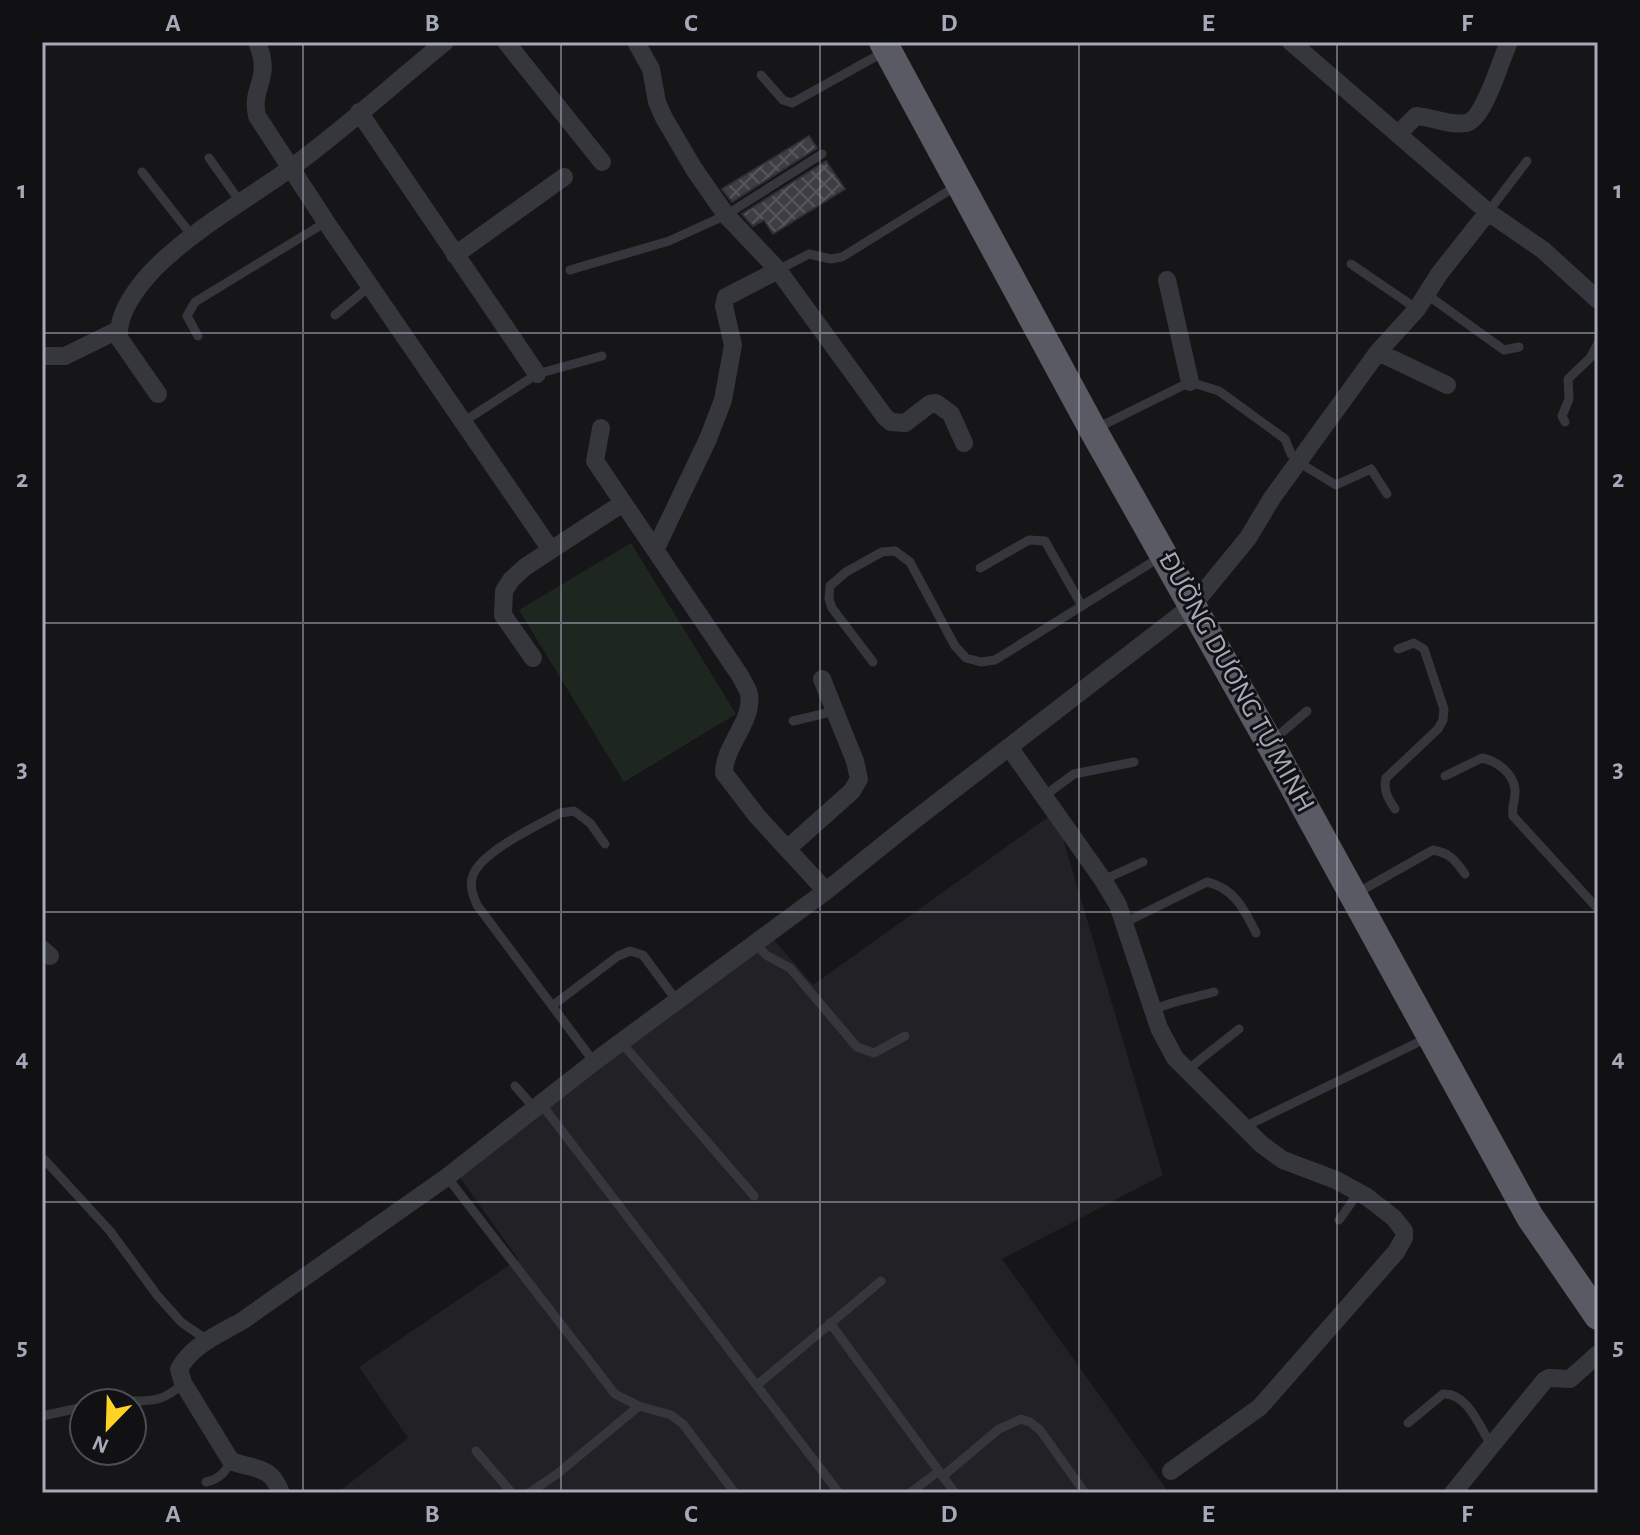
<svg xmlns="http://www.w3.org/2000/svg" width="1640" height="1535" font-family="'Alegreya Sans',sans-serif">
<defs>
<pattern id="building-cross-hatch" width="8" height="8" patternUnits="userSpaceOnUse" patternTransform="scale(2)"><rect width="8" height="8" fill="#3d3d43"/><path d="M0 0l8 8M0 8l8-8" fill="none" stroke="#56565c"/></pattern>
</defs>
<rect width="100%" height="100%" fill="#161518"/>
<!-- built -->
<path fill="#222125" d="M1055 812 1163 1175 1002 1259 1169 1493H337L408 1438 359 1367 518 1259 456 1172 772 938 813 985Z"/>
<!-- grass -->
<path fill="#1d261f" d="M631 543 736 714 624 782 519 610Z"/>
<!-- building -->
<path fill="url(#building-cross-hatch)" stroke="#302f34" stroke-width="2" d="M809 136 817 148 732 202 722 189Z
M826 161 845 189 773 234 764 220 753 226 742 214Z"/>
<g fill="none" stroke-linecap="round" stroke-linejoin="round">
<!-- service -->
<path stroke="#36363d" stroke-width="9" d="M761 75 783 100 792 103 884 52
M209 158 241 203
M142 172 193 237
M1488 212 1527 161
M1351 264 1417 309
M570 270 669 241 726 215 822 154
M778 270 809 254 831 259 842 257 958 185
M1426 294 1504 350 1519 347
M335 315 370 286
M198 336 187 316 195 302 326 222
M463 422 537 374 602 356
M1565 422 1562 416 1569 399 1568 379 1590 358 1598 343
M1095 429 1190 382 1219 391 1285 439 1291 454 1298 462 1336 485 1371 469 1387 494
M980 568 1029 540 1045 541 1082 606
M873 662 832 608 829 599 830 586 846 572 882 552 895 551 910 562 955 646 966 658 981 662 995 660 1162 556
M793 721 835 711
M1273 740 1307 711
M1445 776 1482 758C1497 761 1513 773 1515 789 1516 799 1511 807 1513 816L1598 909
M1044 796 1074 774 1134 762
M1395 809C1388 798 1383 791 1386 778L1438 729 1443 720 1444 709 1424 649 1414 643 1398 649
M1103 880 1143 862
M1357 893 1433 850C1450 853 1455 860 1465 874
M1126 922 1207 882C1234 888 1244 909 1256 933
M755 943 766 955 790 968 857 1047 874 1053 905 1036
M552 1006 618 956 630 951 643 955 677 1001
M1153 1010C1172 1001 1193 998 1214 992
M621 1042 754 1196
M594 1062 477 905C473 895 469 886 473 875 482 851 537 826 560 813L574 811 590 823 605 844
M1187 1070 1239 1029
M515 1086 536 1110
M542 1105 839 1493
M1244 1127 1427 1038
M42 1157 110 1231 157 1295 181 1322 207 1340
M447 1177 615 1394 639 1406 671 1415 683 1424 735 1493
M1339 1220 1359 1192
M830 1323 955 1493
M757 1385 881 1281
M102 1403C135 1396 156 1411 183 1383
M42 1416 84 1407
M1408 1423 1443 1394C1467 1392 1480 1427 1491 1445
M476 1451 512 1493
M943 1476 999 1429 1021 1419 1030 1422 1040 1430 1085 1493
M206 1482C219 1479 225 1473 231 1461
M529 1493 557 1474 639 1406
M910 1493 939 1471"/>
<!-- minor -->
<path stroke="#36363d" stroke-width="18" d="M257 42C273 80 250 86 257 116L326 222 551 550
M506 42 602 162
M636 42 651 69 657 102 664 118 694 169 726 215 778 270 885 417 891 422 905 423 930 404 936 403 951 414 964 443
M1291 42 1488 212 1543 250 1598 300
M359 112 537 374
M1398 134 1416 116C1432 117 1451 126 1466 123 1484 120 1501 59 1509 42
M455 255 564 177
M1167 280 1190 382
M1378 352 1447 385
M42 356H65L118 330
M158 394 119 338C117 313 137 287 154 269 193 230 243 202 288 170 342 131 393 84 445 42
M601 428 595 461 741 677C743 682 748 689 749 694 754 721 724 745 724 773L757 816 826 891
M655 550 708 439 723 400 733 345 724 306 726 297 778 270
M533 658 503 615 504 591 511 580 525 567 623 503
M1009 747 1103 880 1118 905 1159 1028 1175 1058 1261 1144 1283 1160 1336 1180 1367 1197 1394 1218 1404 1231V1238L1396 1252 1260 1407 1171 1471
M787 849 852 791 859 779 855 761 822 679
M42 949 50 956
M281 1493C270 1464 254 1470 231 1461L183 1383 179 1369C192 1345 219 1334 242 1321L447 1177 594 1062 826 891 908 825 1193 605 1248 538 1272 498 1378 352 1417 309 1439 274 1488 212
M1453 1493 1545 1380 1549 1378 1570 1379 1598 1354"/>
<!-- trunk -->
<path stroke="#5a5a65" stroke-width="28" d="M883 42 1093 430 1278 758 1530 1217 1598 1316"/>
</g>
<!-- grid -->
<path fill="none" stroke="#a6a9b9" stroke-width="2" stroke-opacity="0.55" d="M303 42V1493M561 42V1493M820 42V1493M1079 42V1493M1337 42V1493M42 333H1598M42 623H1598M42 912H1598M42 1202H1598"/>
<g text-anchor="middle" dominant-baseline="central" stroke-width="6" stroke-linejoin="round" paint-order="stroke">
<!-- street labels -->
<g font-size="28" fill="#a6a9b9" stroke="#111013">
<text transform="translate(1236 682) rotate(61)">ĐƯỜNG DƯƠNG TỰ MINH</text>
</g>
</g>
<!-- border -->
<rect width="1640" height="1535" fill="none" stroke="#111013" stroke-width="88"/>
<!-- north arrow -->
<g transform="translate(108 1427) rotate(203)"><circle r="38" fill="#111013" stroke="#4d4d55" stroke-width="2"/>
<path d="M0-6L14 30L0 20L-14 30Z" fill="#ffd226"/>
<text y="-12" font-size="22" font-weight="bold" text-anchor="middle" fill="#a6a9b9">N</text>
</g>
<rect x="44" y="44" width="1552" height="1447" fill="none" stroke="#a6a9b9" stroke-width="3"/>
<g font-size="26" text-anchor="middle" font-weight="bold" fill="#a6a9b9">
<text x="173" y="31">A</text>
<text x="432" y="31">B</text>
<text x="691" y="31">C</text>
<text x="949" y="31">D</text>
<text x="1208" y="31">E</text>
<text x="1467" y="31">F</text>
<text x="22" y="198">1</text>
<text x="1618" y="198">1</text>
<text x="22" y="487">2</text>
<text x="1618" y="487">2</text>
<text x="22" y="777">3</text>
<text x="1618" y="777">3</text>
<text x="22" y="1066">4</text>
<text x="1618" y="1066">4</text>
<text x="22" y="1355">5</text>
<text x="1618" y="1355">5</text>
<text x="173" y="1522">A</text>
<text x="432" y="1522">B</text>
<text x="691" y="1522">C</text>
<text x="949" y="1522">D</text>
<text x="1208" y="1522">E</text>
<text x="1467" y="1522">F</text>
</g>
</svg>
